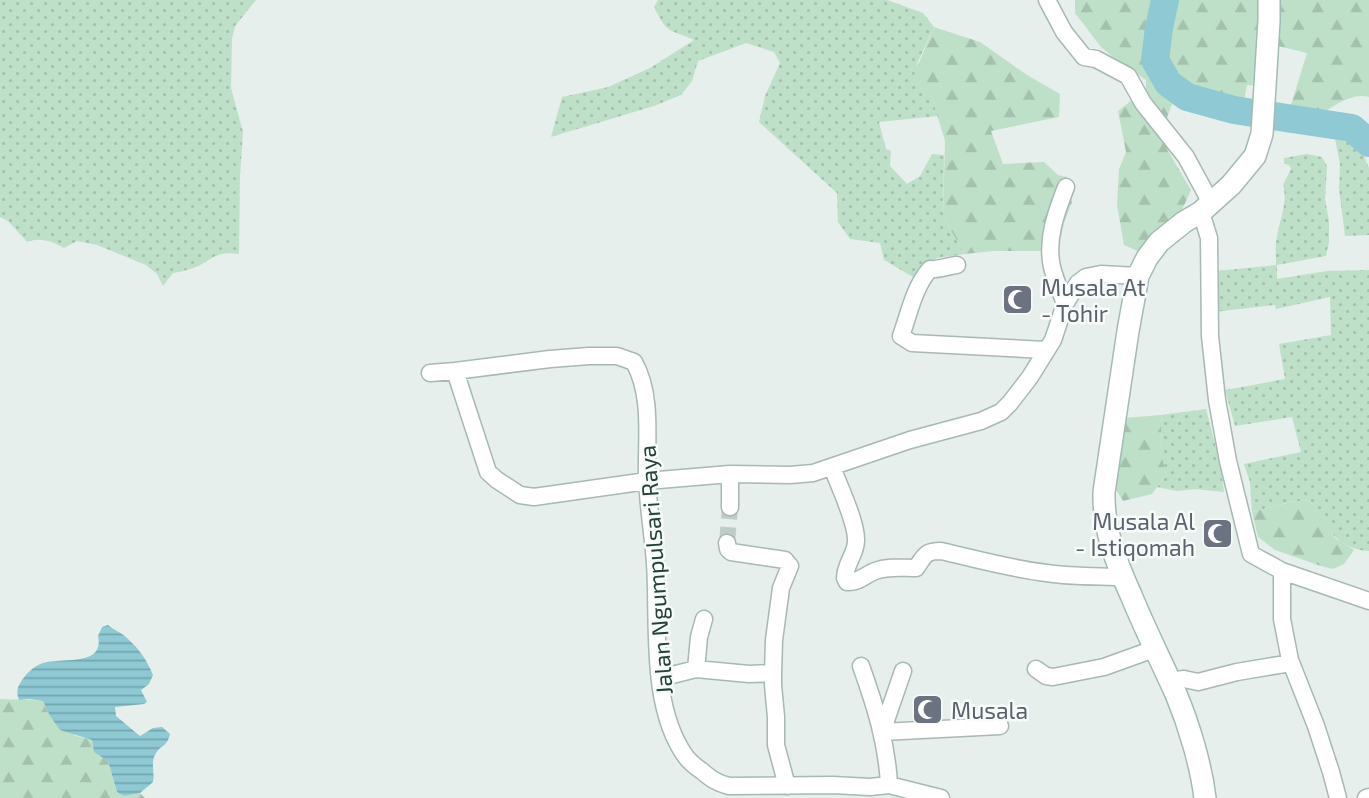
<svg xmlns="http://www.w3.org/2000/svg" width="1369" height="798" font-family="'Exo 2',sans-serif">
<defs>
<pattern id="grass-dots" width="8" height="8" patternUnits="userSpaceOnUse" patternTransform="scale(1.75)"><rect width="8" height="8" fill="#bfe0c8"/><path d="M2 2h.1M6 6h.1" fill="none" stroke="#a4c1ad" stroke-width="1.8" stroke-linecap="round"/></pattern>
<pattern id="forest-firs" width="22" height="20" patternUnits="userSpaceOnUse" patternTransform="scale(1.75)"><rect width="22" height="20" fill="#bfe0c8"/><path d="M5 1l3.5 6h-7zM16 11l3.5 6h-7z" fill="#a4c1ad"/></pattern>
<pattern id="water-rules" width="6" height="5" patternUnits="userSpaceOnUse" patternTransform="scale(1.75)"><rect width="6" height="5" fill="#8ec9d4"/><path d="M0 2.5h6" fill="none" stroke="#74a5ad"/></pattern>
</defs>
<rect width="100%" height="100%" fill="#e6efeb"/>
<!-- grass -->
<path fill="url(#grass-dots)" d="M0 0H256L235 26 232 39 231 88 243 132 240 176 239 254C212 250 211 263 190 269 185 271 178 272 173 273L163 286 157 274 146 265 97 245 77 241 64 248C52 241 39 237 27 242L8 221 0 217Z
M658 0H887L923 13 934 27 917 64 930 92 938 116 879 122 886 149 891 151 890 166 907 184 920 176 932 154 944 155 943 217 965 254 937 258 924 266 916 281 913 277 884 260 880 243 850 239 838 222 837 193 759 122 765 96 780 63 774 52 746 43 698 61 692 81 681 95 654 106 551 137 562 97 608 87 650 68 694 40C668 28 668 35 654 7Z
M1335 139 1349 142 1360 147 1369 168V235L1345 236 1339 189 1340 164Z
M1307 154 1322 157 1327 166 1325 199 1329 221V242L1326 256 1277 265V279L1327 271 1369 270V551C1335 549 1327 526 1309 500L1291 502 1252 512 1250 482 1244 464 1301 452 1292 417 1235 426 1225 390 1285 379 1279 344 1331 335 1330 297 1276 309 1275 305 1214 312 1217 271 1276 265C1276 255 1275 245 1277 236 1280 218 1288 203 1283 185L1291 169 1290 166 1284 163V158Z
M1206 409 1221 467 1224 492 1195 489 1177 491 1157 487 1166 474 1162 457 1161 415Z"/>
<!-- forest -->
<path fill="url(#forest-firs)" d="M1075 0H1369V97C1350 92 1332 108 1316 117L1290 108 1307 53 1274 45 1262 86 1247 85 1240 124 1206 111 1172 104 1161 134 1168 151 1191 190 1181 212 1142 253 1124 245 1117 205 1119 169 1126 152 1118 111 1146 89V80L1119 62 1101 47 1075 13Z
M934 27 980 42 1027 75 1060 94 1059 117 991 131 1003 164 1044 162 1058 175 1067 177 1072 202 1064 223 1058 251H993L965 254 943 217 945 141 930 92 912 79Z
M1161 415 1162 457 1166 474 1152 494 1123 501 1115 488 1124 418Z
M1309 500 1335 538 1354 550 1344 564 1333 569 1321 566 1275 550 1258 537 1252 512 1291 502Z
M0 699C15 700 29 699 43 701L50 716 76 736 92 740 95 752 108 761 117 792 124 796 140 793 145 798H0Z"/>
<!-- water -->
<path fill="url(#water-rules)" d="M108 625C114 630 122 633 127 638 139 649 147 660 153 675L149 684 141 690 147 702 144 704 115 707 116 716 140 736 153 728 162 727 170 734C167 747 162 744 156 753 150 762 155 772 153 782L140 793 124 796 117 792 108 761 94 752 92 740 60 730 50 716 43 701 29 699 19 700C16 692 17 687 22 680 27 673 34 666 43 663 61 657 105 667 98 636L102 627Z"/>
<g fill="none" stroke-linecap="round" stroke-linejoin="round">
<!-- river -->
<path stroke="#8ec9d4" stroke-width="28" d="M1165 0 1159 28 1155 60 1168 83 1187 97 1234 110 1352 128 1369 143"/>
<!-- street-tunnel -->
<path stroke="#bfccc8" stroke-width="16" stroke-dasharray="16 8" stroke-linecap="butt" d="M727 543 730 507"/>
<defs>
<path id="street" d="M1047 0 1064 32 1084 57 1096 59 1128 76 1143 103 1186 157 1211 203
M1201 212 1209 238 1210 336 1217 400 1228 461 1251 554 1282 571 1369 601
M957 265C947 266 938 270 930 269 914 287 909 314 901 336L912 343 1046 350
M1065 304C1061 292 1055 280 1052 267 1046 239 1056 213 1066 187
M455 371 488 472 497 480 520 495 534 497 647 481 730 474V507
M430 373 455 371 550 359 589 356H617L634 362C653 396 646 440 647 478 648 507 653 535 655 563 659 623 649 706 686 757 690 762 696 767 702 771 711 779 717 783 729 786L833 785 870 787 889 785 941 798
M832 467C839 486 857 523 856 541 856 554 845 564 845 578L847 582C858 583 865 575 875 571 888 566 902 568 916 568 925 556 924 551 941 551 976 559 1011 569 1047 573 1072 577 1097 576 1122 577
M730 474 790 475 813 473 910 440 981 421 1001 412 1010 403 1030 377 1053 340 1065 304 1078 283 1086 277 1101 274 1138 276
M1282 571V619L1290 660 1316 726 1331 772 1338 798
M704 619 699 637 696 669 749 674 773 673 774 640 781 588 790 566 785 560 731 552 728 549 727 543
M861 666C875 705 887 743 889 785
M1036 669 1046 676 1053 677 1104 667 1154 649
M903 671 882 732 1000 726
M773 673V685L776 717V745L787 786
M660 678 696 669
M1169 681 1184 679 1198 682 1237 672 1291 663
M1366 798 1369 797"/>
<path id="secondary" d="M1205 798C1201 765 1189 725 1176 694 1161 661 1145 629 1131 595 1116 562 1103 529 1104 492L1128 331 1138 276 1147 258 1159 242 1184 222 1201 212 1231 185 1255 156 1262 134 1269 21V0"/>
</defs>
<!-- street casing -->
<use href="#street" stroke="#a8b8b2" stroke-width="19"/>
<!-- secondary casing -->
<use href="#secondary" stroke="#a4bbb3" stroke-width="24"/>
<!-- street -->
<use href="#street" stroke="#fff" stroke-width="16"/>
<!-- secondary -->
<use href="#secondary" stroke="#fff" stroke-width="21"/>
</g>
<!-- icons -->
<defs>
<symbol id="mosque-square" viewBox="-11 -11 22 22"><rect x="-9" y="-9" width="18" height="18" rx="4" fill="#6b7280" stroke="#f7fbf9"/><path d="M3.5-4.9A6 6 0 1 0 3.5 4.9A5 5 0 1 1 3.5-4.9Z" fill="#fff"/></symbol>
</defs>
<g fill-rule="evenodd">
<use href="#mosque-square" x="1000" y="282" width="35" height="35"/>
<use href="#mosque-square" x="1200" y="516" width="35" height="35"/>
<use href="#mosque-square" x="910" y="692" width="35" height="35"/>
</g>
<g text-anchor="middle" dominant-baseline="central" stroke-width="5" stroke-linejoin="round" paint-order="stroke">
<!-- worship labels -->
<g font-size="23" fill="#5b616d" stroke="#f7fbf9" text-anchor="start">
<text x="1041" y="287">Musala At<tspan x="1041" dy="26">- Tohir</tspan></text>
<text x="1195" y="521" text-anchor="end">Musala Al<tspan x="1195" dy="26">- Istiqomah</tspan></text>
<text x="951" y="710">Musala</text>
</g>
<!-- street labels -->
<g font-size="23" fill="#24423a" stroke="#f7fbf9">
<text transform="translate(655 570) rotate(-94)">Jalan Ngumpulsari Raya</text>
</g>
</g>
</svg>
